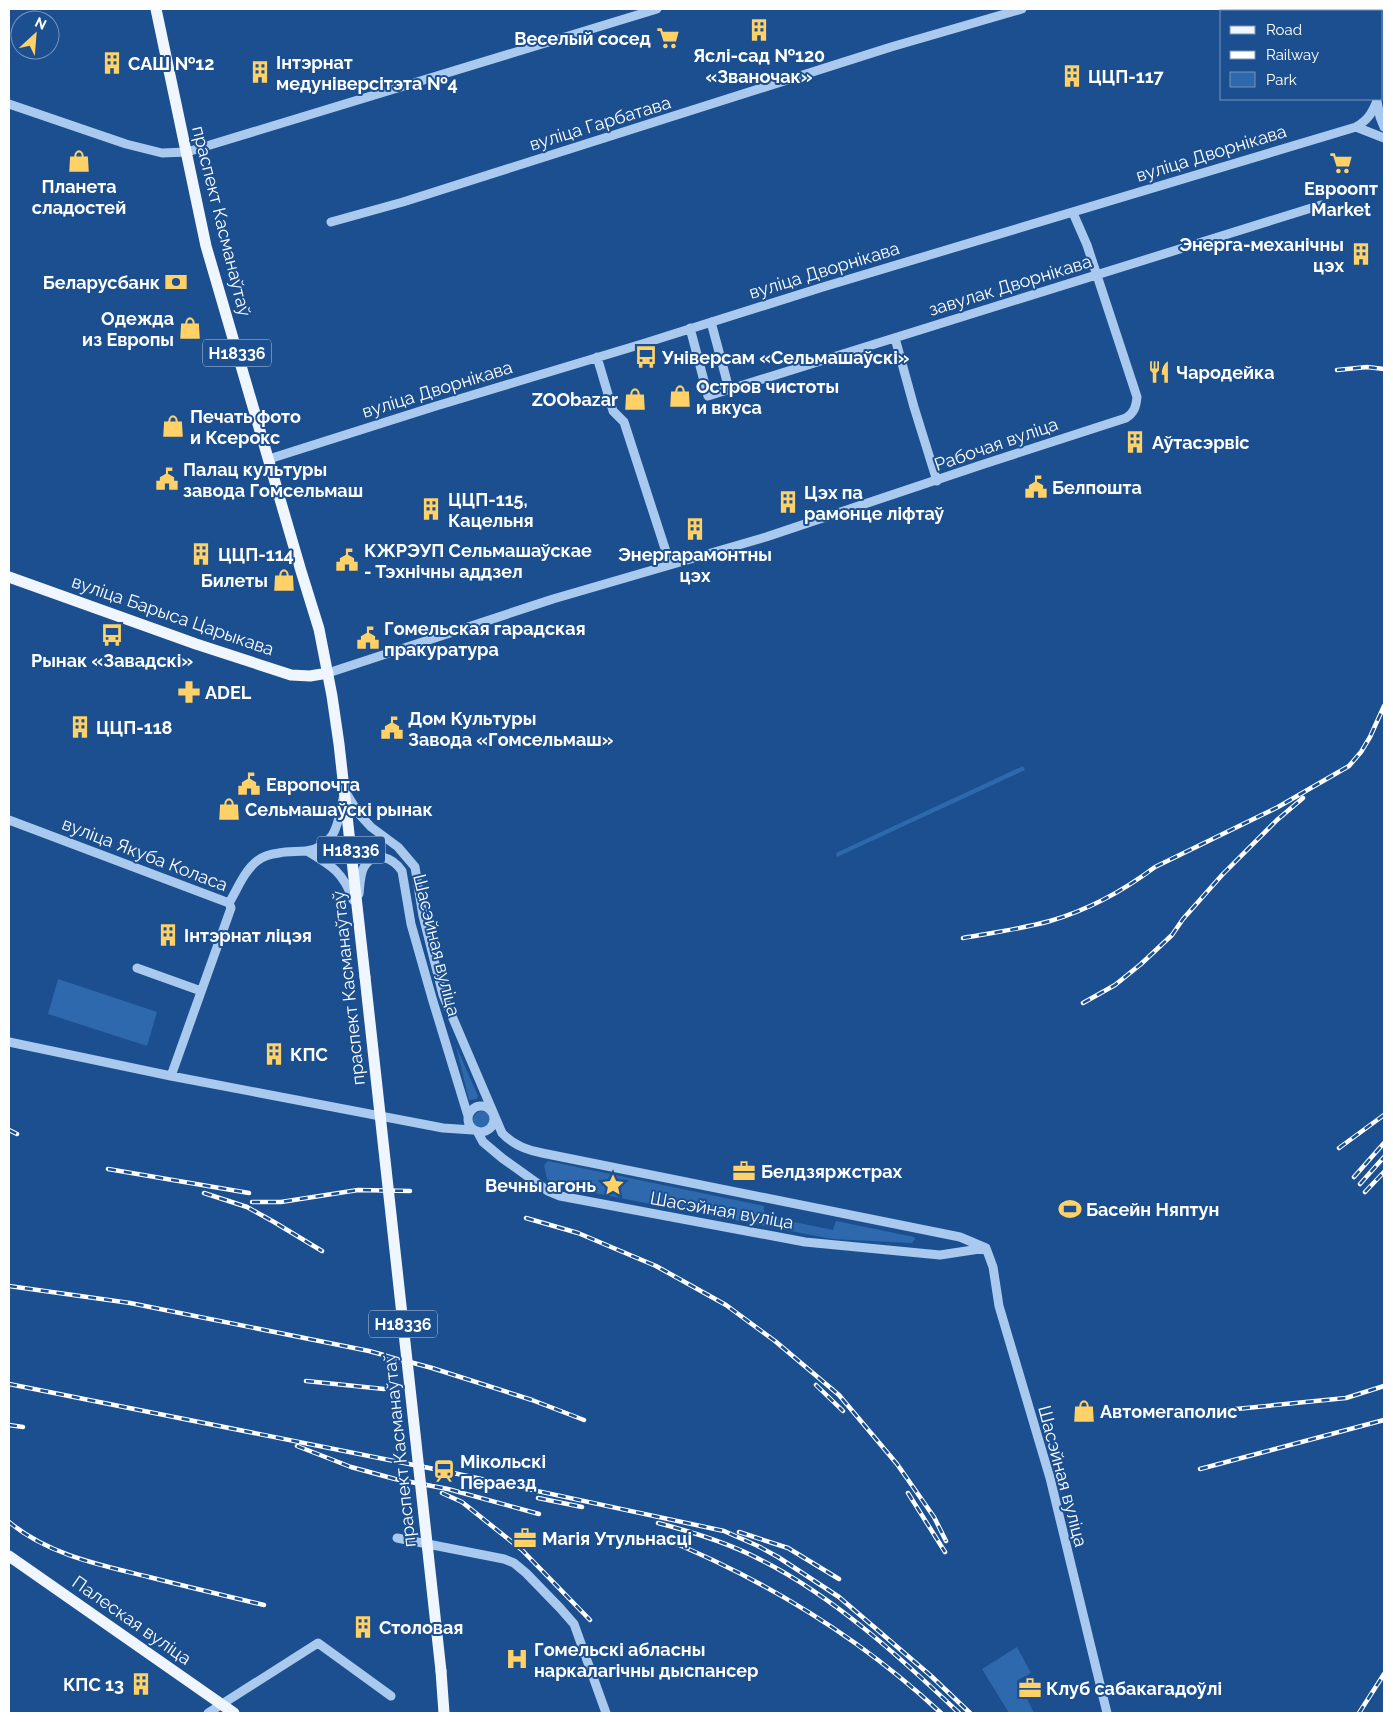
<svg xmlns="http://www.w3.org/2000/svg" width="1393" height="1722" font-family="Raleway,sans-serif">
<rect width="100%" height="100%" fill="#1b4f8f"/>
<!-- green -->
<path fill="#2e69ad" d="M1023 766 1025 770 837 857 836 853Z
M58 979 157 1012 147 1046 48 1014Z
M456 1046 478 1096 477 1099 469 1100Z
M473 1120a9 9 0 1 1 18 0a9 9 0 1 1-18 0Z
M548 1161 764 1206V1216L833 1230 836 1221 914 1237 915 1239 912 1243 832 1239 563 1187 547 1179 544 1165Z
M1017 1647 1031 1673 1018 1680 1034 1713H1009L982 1669Z"/>
<g fill="none" stroke-linecap="round" stroke-linejoin="round">
<!-- minor -->
<path stroke="#a9c9ee" stroke-width="9" d="M1344 9 1345 11
M1377 101 1380 117 1384 127
M9 104 126 144 162 153 187 152 657 9
M1356 127 1384 138
M331 222 403 202 891 47 1022 9
M711 322 729 389
M690 328 708 396 1321 205
M895 338 914 407 937 481
M597 357 613 411 624 422 670 564
M269 459 436 406 642 344 823 287 1356 127C1368 120 1372 113 1377 101
M328 673 553 599 766 537 984 464 1126 418C1134 413 1136 407 1137 397L1087 245 1073 213
M345 791 359 814 371 827 398 847 415 867 423 916 443 995 502 1133C513 1145 526 1150 542 1153L960 1237 986 1248 993 1267 999 1306 1050 1478 1107 1713
M9 820 229 903
M307 851C332 866 343 872 353 900
M359 894C360 885 360 874 364 867 374 849 393 858 402 871L411 924 432 998 468 1116
M229 903C237 890 244 871 257 861 263 856 271 854 279 853 288 851 297 852 306 851 336 847 338 823 343 799
M137 968 201 991
M9 1042 171 1076 443 1128 473 1130
M171 1076 231 908 229 903
M468 1119a13 13 0 1 1 26 0a13 13 0 1 1-26 0Z
M477 1131 483 1142 502 1158 548 1191 560 1196 805 1242 940 1255 986 1248
M397 1538 504 1559 514 1563 526 1573 560 1608 574 1624 606 1713
M208 1713 318 1643 391 1696"/>
<!-- major -->
<path stroke="#f0f6ff" stroke-width="11" d="M156 9 206 246 301 571 319 629 332 696 339 744 365 977
M9 577 196 644 291 675 310 676 328 673
M9 1556 234 1713
M441 1671 444 1713"/>
<defs>
<path id="rail" d="M1337 370 1367 367 1384 369
M963 938C992 933 1021 929 1050 921 1088 910 1123 891 1155 867L1278 807 1349 766 1361 752 1370 737 1384 706
M1083 1003 1115 985 1141 964 1172 935 1183 919 1222 875 1277 820 1303 798
M9 1130 17 1134
M1339 1148 1384 1115
M108 1169 249 1193
M1354 1177 1384 1143
M1360 1184 1384 1157
M1365 1192 1384 1172
M204 1193 247 1207 274 1222 322 1251
M252 1202H281L358 1190 410 1191
M526 1218 578 1233 656 1266 726 1305 775 1341 839 1395 897 1464 934 1517 946 1541
M9 1286 130 1303 369 1351 432 1368 532 1400 584 1420
M306 1381 384 1389
M9 1384 444 1471 724 1531 758 1546 778 1557 839 1597 930 1675 970 1713
M816 1385 843 1411
M1226 1410 1346 1398 1384 1386
M9 1425 23 1427
M297 1446 351 1467 395 1479 448 1489 539 1514
M1200 1469 1384 1420
M442 1493 462 1502 522 1550 590 1620
M908 1493 945 1552
M538 1498 582 1507
M9 1522C49 1555 100 1565 149 1577 188 1587 226 1596 264 1605
M658 1523C693 1532 729 1543 761 1560 833 1596 901 1658 959 1713
M739 1532 788 1548 839 1579
M660 1537C764 1579 859 1637 941 1713
M1359 1713 1384 1674"/>
</defs>
<!-- rail casing -->
<use href="#rail" stroke="#fff" stroke-width="4.5"/>
<!-- rail -->
<use href="#rail" stroke="#1b4f8f" stroke-width="2.5" stroke-dasharray="8" stroke-linecap="butt"/>
<!-- major-bridge -->
<path stroke="#f0f6ff" stroke-width="11" d="M365 977 441 1671"/>
</g>
<!-- icons -->
<defs>
<symbol id="building-bare" viewBox="-9 -9 18 18"><path d="M-4-6H4V6H1V3H-1V6H-4ZM-2.5-4.3h1.7v1.8h-1.7ZM.8-4.3h1.7v1.8H.8ZM-2.5-1h1.7V.8h-1.7ZM.8-1h1.7V.8H.8Z" fill="#ffd166" stroke="#1b4f8f" stroke-width="2.5" paint-order="stroke"/></symbol>
<symbol id="supermarket-bare" viewBox="-9 -9 18 18"><path d="M-6-5.5h2.5l.6 2H6L4.5 2H-2.5L-4.4-4H-6ZM-1.5 3.2a1.3 1.3 0 1 0 .1 0ZM3 3.2a1.3 1.3 0 1 0 .1 0Z" fill="#ffd166" stroke="#1b4f8f" stroke-width="2.5" paint-order="stroke"/></symbol>
<symbol id="shop-bare" viewBox="-9 -9 18 18"><path d="M-5-2.5h2.3a2.7 3.5 0 0 1 5.4 0H5L5.5 6h-11ZM-1.5-2.5h3a1.5 2.3 0 0 0-3 0Z" fill="#ffd166" stroke="#1b4f8f" stroke-width="2.5" paint-order="stroke"/></symbol>
<symbol id="bank-bare" viewBox="-9 -9 18 18"><path d="M-6-4H6V4H-6ZM0-2.3a2.3 2.3 0 1 0 0 4.6a2.3 2.3 0 1 0 0-4.6Z" fill="#ffd166" stroke="#1b4f8f" stroke-width="2.5" paint-order="stroke"/></symbol>
<symbol id="bus-bare" viewBox="-9 -9 18 18"><path d="M-5-6H5V4H4V6H2V4H-2V6H-4V4H-5ZM-3.5-4V0h7V-4ZM-3.5 1.2v1.5H-2V1.2ZM2 1.2v1.5H3.5V1.2Z" fill="#ffd166" stroke="#1b4f8f" stroke-width="2.5" paint-order="stroke"/></symbol>
<symbol id="restaurant-bare" viewBox="-9 -9 18 18"><path d="M-5-6h1v4h1v-4h1v4h1v-4h1v5L-1.5 .5V6h-2V.5L-5-1ZM5-6V6H3V1.5H1.5Q1.5-4 5-6Z" fill="#ffd166" stroke="#1b4f8f" stroke-width="2.5" paint-order="stroke"/></symbol>
<symbol id="civic-bare" viewBox="-9 -9 18 18"><path d="M-.6-6.5H3V-4.5H.6V-3L4-1V1h2V6H-6V1h2V-1L-.6-3ZM-1.2 2.5V6h2.4V2.5Z" fill="#ffd166" stroke="#1b4f8f" stroke-width="2.5" paint-order="stroke"/></symbol>
<symbol id="pharmacy-bare" viewBox="-9 -9 18 18"><path d="M-2-6h4v4h4v4h-4v4h-4v-4h-4v-4h4Z" fill="#ffd166" stroke="#1b4f8f" stroke-width="2.5" paint-order="stroke"/></symbol>
<symbol id="office-bare" viewBox="-9 -9 18 18"><path d="M-6-3h4V-5.5h4V-3h4V5H-6ZM-1-4.5V-3h2v-1.5ZM-6 0V1H6V0Z" fill="#ffd166" stroke="#1b4f8f" stroke-width="2.5" paint-order="stroke"/></symbol>
<symbol id="sight-bare" viewBox="-9 -9 18 18"><path d="M0-6L1.8-2.2L6-1.7L2.9 1.2L3.7 5.4L0 3.3L-3.7 5.4L-2.9 1.2L-6-1.7L-1.8-2.2Z" fill="#ffd166" stroke="#1b4f8f" stroke-width="2.5" paint-order="stroke"/></symbol>
<symbol id="stadium-bare" viewBox="-9 -9 18 18"><path d="M0-5a6.5 5 0 1 0 0 10a6.5 5 0 1 0 0-10ZM-3.5-1.8h7v3.6h-7Z" fill="#ffd166" stroke="#1b4f8f" stroke-width="2.5" paint-order="stroke"/></symbol>
<symbol id="station-bare" viewBox="-9 -9 18 18"><path d="M-3-6H3Q5-6 5-4V2Q5 4 3 4L4.5 6H3L1.5 4h-3L-3 6H-4.5L-3 4Q-5 4-5 2V-4Q-5-6-3-6ZM-3.5-4v3h7v-3ZM-3.5 1v1.5H-2V1ZM2 1v1.5H3.5V1Z" fill="#ffd166" stroke="#1b4f8f" stroke-width="2.5" paint-order="stroke"/></symbol>
<symbol id="hospital-bare" viewBox="-9 -9 18 18"><path d="M-5-5h3v3.5h4V-5h3V5h-3V1.5h-4V5h-3Z" fill="#ffd166" stroke="#1b4f8f" stroke-width="2.5" paint-order="stroke"/></symbol>
</defs>
<g fill-rule="evenodd">
<use href="#building-bare" x="743" y="14" width="32" height="32"/>
<use href="#supermarket-bare" x="652" y="22" width="32" height="32"/>
<use href="#building-bare" x="96" y="47" width="32" height="32"/>
<use href="#building-bare" x="244" y="56" width="32" height="32"/>
<use href="#building-bare" x="1056" y="60" width="32" height="32"/>
<use href="#shop-bare" x="63" y="145" width="32" height="32"/>
<use href="#supermarket-bare" x="1325" y="147" width="32" height="32"/>
<use href="#building-bare" x="1345" y="238" width="32" height="32"/>
<use href="#bank-bare" x="160" y="266" width="32" height="32"/>
<use href="#shop-bare" x="174" y="312" width="32" height="32"/>
<use href="#bus-bare" x="630" y="341" width="32" height="32"/>
<use href="#restaurant-bare" x="1143" y="356" width="32" height="32"/>
<use href="#shop-bare" x="664" y="380" width="32" height="32"/>
<use href="#shop-bare" x="619" y="383" width="32" height="32"/>
<use href="#shop-bare" x="157" y="410" width="32" height="32"/>
<use href="#building-bare" x="1119" y="426" width="32" height="32"/>
<use href="#civic-bare" x="151" y="463" width="32" height="32"/>
<use href="#civic-bare" x="1020" y="471" width="32" height="32"/>
<use href="#building-bare" x="772" y="486" width="32" height="32"/>
<use href="#building-bare" x="415" y="493" width="32" height="32"/>
<use href="#building-bare" x="679" y="513" width="32" height="32"/>
<use href="#building-bare" x="185" y="538" width="32" height="32"/>
<use href="#civic-bare" x="331" y="544" width="32" height="32"/>
<use href="#shop-bare" x="268" y="564" width="32" height="32"/>
<use href="#bus-bare" x="96" y="619" width="32" height="32"/>
<use href="#civic-bare" x="352" y="622" width="32" height="32"/>
<use href="#pharmacy-bare" x="173" y="676" width="32" height="32"/>
<use href="#building-bare" x="64" y="711" width="32" height="32"/>
<use href="#civic-bare" x="376" y="712" width="32" height="32"/>
<use href="#civic-bare" x="233" y="768" width="32" height="32"/>
<use href="#shop-bare" x="213" y="793" width="32" height="32"/>
<use href="#building-bare" x="152" y="919" width="32" height="32"/>
<use href="#building-bare" x="258" y="1038" width="32" height="32"/>
<use href="#office-bare" x="728" y="1155" width="32" height="32"/>
<use href="#sight-bare" x="597" y="1169" width="32" height="32"/>
<use href="#stadium-bare" x="1054" y="1193" width="32" height="32"/>
<use href="#shop-bare" x="1068" y="1395" width="32" height="32"/>
<use href="#station-bare" x="428" y="1455" width="32" height="32"/>
<use href="#office-bare" x="509" y="1522" width="32" height="32"/>
<use href="#building-bare" x="347" y="1611" width="32" height="32"/>
<use href="#hospital-bare" x="501" y="1643" width="32" height="32"/>
<use href="#building-bare" x="125" y="1668" width="32" height="32"/>
<use href="#office-bare" x="1014" y="1672" width="32" height="32"/>
</g>
<g text-anchor="middle" dominant-baseline="central" stroke-width="4" stroke-linejoin="round" paint-order="stroke">
<!-- shield labels -->
<g fill="#1b4f8f" stroke="#bbcadd" stroke-width="1">
<rect x="203" y="339.5" width="68" height="27" rx="4"/>
<rect x="317" y="836.5" width="68" height="27" rx="4"/>
<rect x="369" y="1310.5" width="68" height="27" rx="4"/>
</g>
<g font-size="16" font-weight="bold" fill="#fff">
<text x="237" y="353">Н18336</text>
<text x="351" y="850">Н18336</text>
<text x="403" y="1324">Н18336</text>
</g>
<!-- poi labels -->
<g font-size="18" font-weight="bold" fill="#fff" stroke="#1b4f8f" text-anchor="start">
<text x="651" y="38" text-anchor="end">Веселый сосед</text>
<text x="759" y="55" text-anchor="middle">Яслі-сад №120<tspan x="759" dy="21">«Званочак»</tspan></text>
<text x="276" y="62">Інтэрнат<tspan x="276" dy="21">медуніверсітэта №4</tspan></text>
<text x="128" y="63">САШ №12</text>
<text x="1088" y="76">ЦЦП-117</text>
<text x="79" y="186" text-anchor="middle">Планета<tspan x="79" dy="21">сладостей</tspan></text>
<text x="1341" y="188" text-anchor="middle">Евроопт<tspan x="1341" dy="21">Market</tspan></text>
<text x="1344" y="244" text-anchor="end">Энерга-механічны<tspan x="1344" dy="21">цэх</tspan></text>
<text x="160" y="282" text-anchor="end">Беларусбанк</text>
<text x="174" y="318" text-anchor="end">Одежда<tspan x="174" dy="21">из Европы</tspan></text>
<text x="662" y="357">Універсам «Сельмашаўскі»</text>
<text x="1176" y="372">Чародейка</text>
<text x="696" y="386">Остров чистоты<tspan x="696" dy="21">и вкуса</tspan></text>
<text x="618" y="399" text-anchor="end">ZOObazar</text>
<text x="190" y="416">Печать фото<tspan x="190" dy="21">и Ксерокс</tspan></text>
<text x="1152" y="442">Аўтасэрвіс</text>
<text x="183" y="469">Палац культуры<tspan x="183" dy="21">завода Гомсельмаш</tspan></text>
<text x="1052" y="487">Белпошта</text>
<text x="804" y="492">Цэх па<tspan x="804" dy="21">рамонце ліфтаў</tspan></text>
<text x="448" y="499">ЦЦП-115,<tspan x="448" dy="21">Кацельня</tspan></text>
<text x="364" y="550">КЖРЭУП Сельмашаўскае<tspan x="364" dy="21">- Тэхнічны аддзел</tspan></text>
<text x="218" y="554">ЦЦП-114</text>
<text x="695" y="554" text-anchor="middle">Энергарамонтны<tspan x="695" dy="21">цэх</tspan></text>
<text x="268" y="580" text-anchor="end">Билеты</text>
<text x="384" y="628">Гомельская гарадская<tspan x="384" dy="21">пракуратура</tspan></text>
<text x="112" y="660" text-anchor="middle">Рынак «Завадскі»</text>
<text x="205" y="692">ADEL</text>
<text x="408" y="718">Дом Культуры<tspan x="408" dy="21">Завода «Гомсельмаш»</tspan></text>
<text x="96" y="727">ЦЦП-118</text>
<text x="266" y="784">Европочта</text>
<text x="245" y="809">Сельмашаўскі рынак</text>
<text x="184" y="935">Інтэрнат ліцэя</text>
<text x="290" y="1054">КПС</text>
<text x="761" y="1171">Белдзяржстрах</text>
<text x="596" y="1185" text-anchor="end">Вечны агонь</text>
<text x="1086" y="1209">Басейн Няптун</text>
<text x="1100" y="1411">Автомегаполис</text>
<text x="460" y="1461">Мікольскі<tspan x="460" dy="21">Пераезд</tspan></text>
<text x="542" y="1538">Магія Утульнасці</text>
<text x="379" y="1627">Столовая</text>
<text x="534" y="1649">Гомельскі абласны<tspan x="534" dy="21">наркалагічны дыспансер</tspan></text>
<text x="124" y="1684" text-anchor="end">КПС 13</text>
<text x="1046" y="1688">Клуб сабакагадоўлі</text>
</g>
<!-- street labels -->
<g font-size="18" fill="#fff" stroke="#1b4f8f">
<text transform="translate(600 123) rotate(-17)">вуліца Гарбатава</text>
<text transform="translate(1211 153) rotate(-17)">вуліца Дворнікава</text>
<text transform="translate(222 221) rotate(76)">праспект Касманаўтаў</text>
<text transform="translate(824 270) rotate(-17)">вуліца Дворнікава</text>
<text transform="translate(1010 285) rotate(-17)">завулак Дворнікава</text>
<text transform="translate(437 389) rotate(-17)">вуліца Дворнікава</text>
<text transform="translate(996 444) rotate(-19)">Рабочая вуліца</text>
<text transform="translate(173 615) rotate(19)">вуліца Барыса Царыкава</text>
<text transform="translate(145 854) rotate(21)">вуліца Якуба Коласа</text>
<text transform="translate(437 945) rotate(76)">Шасэйная вуліца</text>
<text transform="translate(348 988) rotate(-96)">праспект Касманаўтаў</text>
<text transform="translate(722 1210) rotate(10)">Шасэйная вуліца</text>
<text transform="translate(399 1450) rotate(-96)">праспект Касманаўтаў</text>
<text transform="translate(1063 1476) rotate(75)">Шасэйная вуліца</text>
<text transform="translate(132 1620) rotate(35)">Палеская вуліца</text>
</g>
</g>
<!-- border -->
<rect width="1393" height="1722" fill="none" stroke="#ffffff" stroke-width="20"/>
<!-- legend -->
<rect x="1220" y="10" width="162" height="90" fill="#1b4f8f" stroke="#7695bc"/>
<rect x="1230" y="26" width="25" height="8" fill="#f0f6ff" stroke="#7695bc"/>
<text x="1266" y="35" font-size="15" fill="#ffffff">Road</text>
<rect x="1230" y="51" width="25" height="8" fill="#ffffff" stroke="#7695bc"/>
<text x="1266" y="60" font-size="15" fill="#ffffff">Railway</text>
<rect x="1230" y="72" width="25" height="15" fill="#2e69ad" stroke="#7695bc"/>
<text x="1266" y="85" font-size="15" fill="#ffffff">Park</text>
<!-- north arrow -->
<g transform="translate(35 35) rotate(26)"><circle r="24" fill="#1b4f8f" stroke="#7695bc"/>
<path d="M0-4L9 19L0 12L-9 19Z" fill="#ffd166"/>
<text y="-8" font-size="14" font-weight="bold" text-anchor="middle" fill="#ffffff">N</text>
</g>
</svg>
